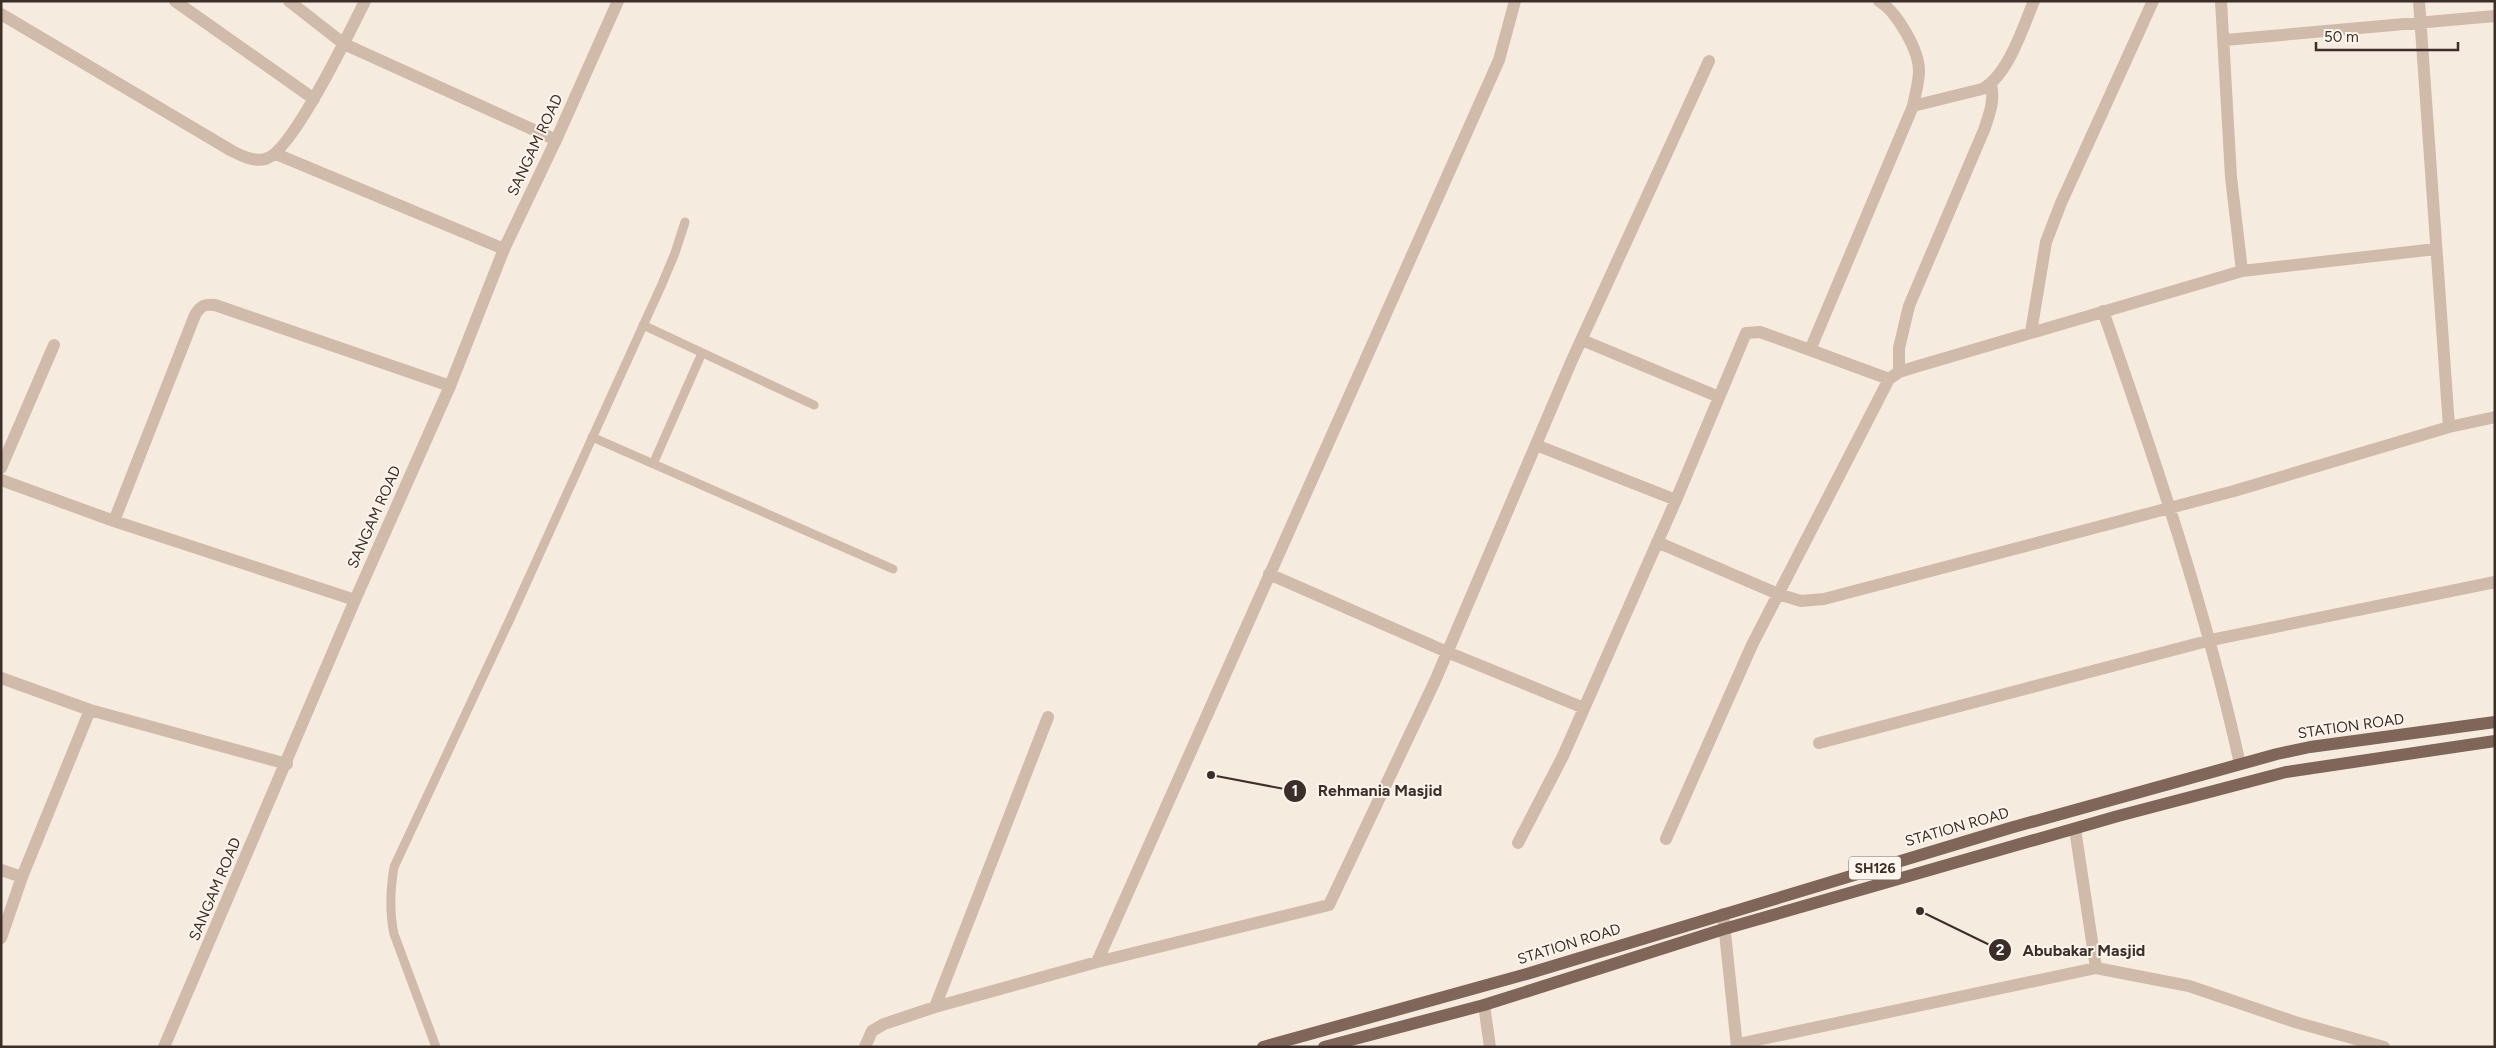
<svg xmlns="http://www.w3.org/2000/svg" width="2496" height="1048" font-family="Figtree,sans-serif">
<rect width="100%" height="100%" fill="#f6ebdf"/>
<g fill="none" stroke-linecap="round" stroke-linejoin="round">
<!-- service -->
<path stroke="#d0baa9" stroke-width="9" d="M643 325 814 405
M592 437 893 569
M653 464 702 353
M436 1047 394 934C389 911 390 891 394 867L510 619 662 284 675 253 685 222"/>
<!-- minor -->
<path stroke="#d0baa9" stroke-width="12" d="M175 1 314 99
M289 1 344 44 556 140
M1879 1C1897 12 1919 50 1919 71 1919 82 1915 95 1913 106
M2419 1 2449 427
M1 14 232 151C242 156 254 162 265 159 291 154 351 29 365 1
M2225 40 2495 16
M276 154 504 249
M2242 271 2436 249
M2103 311C2155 460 2206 609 2240 764
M2031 332 2046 242 2061 203 2153 1
M1582 340 1719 397
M1810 350 1889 379
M1899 372V348L1909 306 1984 130C1989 115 1995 101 1991 85
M1536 445 1676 500
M1 468 54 345
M1 480 114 521 355 600
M114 521 195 315C201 305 205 304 215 305L450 386
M1657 542 1778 594 1801 601 1824 599 2234 491 2449 427 2495 417
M1269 574 1447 652 1584 708
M1 678 90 710 287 764
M1819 743 2211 640 2495 582
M2075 829 2096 968
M1666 839 1752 645 1889 379 1899 372 1915 367 2242 271 2231 177 2221 1
M1518 843 1563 756 1676 500 1746 333 1760 332 1810 350 1913 106 1982 89C2008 76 2023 27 2034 1
M1 870 22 877
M1 938 22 877 90 710
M1097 962 1499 60 1515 1
M1484 1005 1490 1047
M935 1007 1048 717
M1738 1044 2096 968 2189 986 2295 1022 2384 1047
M865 1047 872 1031 884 1024 935 1007 1097 962 1329 905 1435 681 1572 360 1709 61"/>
<!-- tertiary -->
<path stroke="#d0baa9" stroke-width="12" d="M1723 914 1737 1047
M164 1047 355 600 450 386 504 249 556 140 618 1"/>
<!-- primary -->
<path stroke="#806559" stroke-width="12" d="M1263 1047 1530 973 2010 828 2277 754 2310 747 2495 722
M1324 1047 1484 1005 1724 929 2118 816 2286 772 2495 741"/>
</g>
<g text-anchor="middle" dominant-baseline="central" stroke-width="4" stroke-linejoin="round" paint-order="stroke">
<!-- shield labels -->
<rect fill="#fcf5ed" stroke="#766a64" stroke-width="1" x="1849" y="856.5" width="52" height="23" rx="4"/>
<g font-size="14" font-weight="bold" fill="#3c2f29">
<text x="1875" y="868">SH126</text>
</g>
<!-- street labels -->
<g font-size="15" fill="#3c2f29" stroke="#fcf5ed">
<text transform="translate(535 145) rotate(-65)">SANGAM ROAD</text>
<text transform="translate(374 517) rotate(-66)">SANGAM ROAD</text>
<text transform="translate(2351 726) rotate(-8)">STATION ROAD</text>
<text transform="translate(1957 827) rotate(-16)">STATION ROAD</text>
<text transform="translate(215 889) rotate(-67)">SANGAM ROAD</text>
<text transform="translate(1569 944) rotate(-17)">STATION ROAD</text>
</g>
</g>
<!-- callouts -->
<path fill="none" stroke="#3c2f29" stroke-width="2" d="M1211 775L1295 791M1920 911L2000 950"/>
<g fill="#3c2f29" stroke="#fcf5ed" stroke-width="2">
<circle cx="1211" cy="775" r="5"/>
<circle cx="1920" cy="911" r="5"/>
<circle cx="1295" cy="791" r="12"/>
<circle cx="2000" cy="950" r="12"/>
</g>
<g font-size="15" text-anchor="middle" font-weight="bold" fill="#fff">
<text x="1295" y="796">1</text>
<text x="2000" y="955">2</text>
</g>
<g font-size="16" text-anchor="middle" font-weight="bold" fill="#3c2f29" stroke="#fcf5ed" stroke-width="4" stroke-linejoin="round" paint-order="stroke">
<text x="1380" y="796">Rehmania Masjid</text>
<text x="2084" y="956">Abubakar Masjid</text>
</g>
<!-- border -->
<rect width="2496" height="1048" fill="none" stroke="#3c2f29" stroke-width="5"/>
<!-- scale -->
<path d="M2316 42v8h142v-8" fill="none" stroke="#3c2f29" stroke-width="2.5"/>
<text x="2324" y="42" font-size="15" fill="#3c2f29" stroke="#fcf5ed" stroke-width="4" paint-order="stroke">50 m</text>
</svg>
